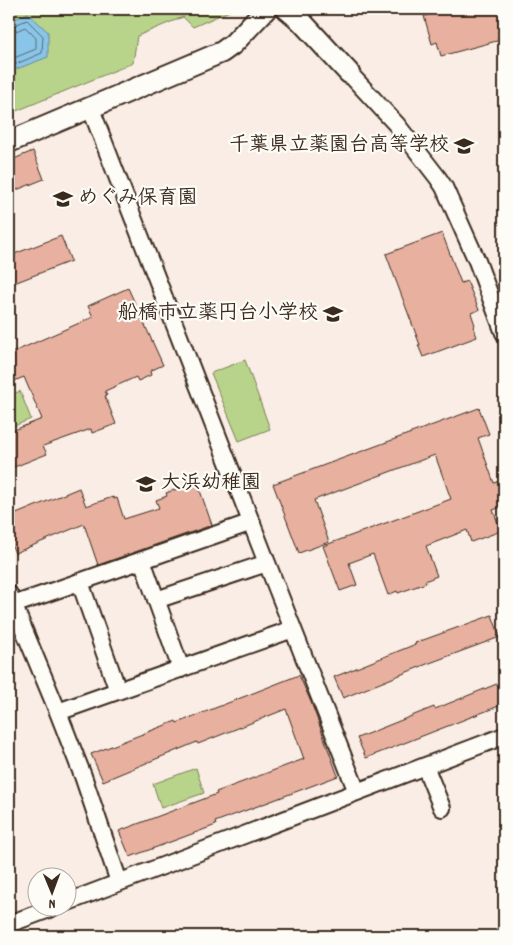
<svg xmlns="http://www.w3.org/2000/svg" width="513" height="945" font-family="Dekko,'Klee One',sans-serif">
<rect width="100%" height="100%" fill="#f9ede5"/>
<filter id="ink" filterUnits="userSpaceOnUse"><feTurbulence type="fractalNoise" baseFrequency=".02" numOctaves="2"/><feDisplacementMap in="SourceGraphic" scale="10" xChannelSelector="R" yChannelSelector="G"/><feConvolveMatrix kernelMatrix="1 2 1 2 8 2 1 2 1" color-interpolation-filters="sRGB"/></filter>
<g filter="url(#ink)">
<!-- green -->
<path fill="#b8d48b" stroke="#7a7f54" d="M9 9H234L193 27 183 17 137 36 133 63 9 114Z
M245 360 270 429 239 441 211 373Z
M20 391 31 419 9 428V396Z
M196 768 204 793 161 808 153 784Z"/>
<!-- water -->
<path fill="#89c5e9" stroke="#6a8798" d="M28 13 48 32V57L9 72V22Z"/>
<g fill="none" stroke-linecap="round" stroke-linejoin="round">
<!-- shore -->
<path stroke="#5a686f" stroke-width="1" d="M9 26H12L27 20 43 36 42 53 9 67
M9 33 14 32 25 27 36 38V49L9 60"/>
</g>
<!-- building -->
<path fill="#e8b09f" stroke="#3b2a1e" d="M450 9H504V22L499 24 504 39 441 56 437 42 432 44 424 16Z
M33 151 44 179 9 193V161Z
M442 233 461 283 467 281 479 310 471 313 475 325 473 326 477 337 423 357 418 345H420L386 254Z
M61 236 71 261 9 285V256Z
M128 288 163 365 150 371 151 375 138 381 136 377 105 391 107 395 105 396 116 424 92 433 91 429 43 446 47 454 9 469V432L42 419 24 377 9 383V354L93 317 88 306Z
M479 408 489 434 478 438 494 483 504 479V506L493 510 501 531 471 542 467 530 426 546 437 576 425 581 426 583 398 593 397 591 388 595 373 554 349 563 357 585 340 591 323 546 451 499 435 455 314 500 329 542 299 553 273 484Z
M197 482 212 525 98 565 84 524 15 553 9 539V517L79 488 86 506 113 497 114 499 117 498 124 519 159 508 156 500 167 496 166 493Z
M492 615 500 637 427 664 343 698 334 677 416 644 415 643Z
M299 675 311 702 338 776 215 822 216 825 130 857 119 831 217 794 216 792 304 759 286 709 198 744 197 742 103 781 91 754 176 721 177 723Z
M504 681V704L366 758 357 738 434 707 435 709Z"/>
<g fill="none" stroke-linecap="round" stroke-linejoin="round">
<defs>
<path id="minor" d="M349 73 397 125 438 178 444 187 477 261 504 333
M91 109 267 563 357 792
M142 560 181 669
M80 582 118 691
M9 594 58 712 83 776 119 882
M156 600 267 563
M13 605 252 522
M58 712 293 629
M425 766 442 808
M68 902 504 736
M9 924 52 908"/>
<path id="tertiary" d="M287 9 300 20 349 73
M9 142 222 52 233 44 266 9"/>
</defs>
<!-- minor casing -->
<use href="#minor" stroke="#3b2a1e" stroke-width="20"/>
<!-- tertiary casing -->
<use href="#tertiary" stroke="#3b2a1e" stroke-width="24"/>
<!-- minor -->
<use href="#minor" stroke="#fdfcf7" stroke-width="16"/>
<!-- tertiary -->
<use href="#tertiary" stroke="#fdfcf7" stroke-width="20"/>
</g>
</g>
<!-- icons -->
<defs>
<symbol id="school-bare" viewBox="-9 -9 18 18"><path d="M0-5L7-2L0 1L-7-2ZM-4 1L0 2.5L4 1V4Q0 6-4 4Z" fill="#3b2a1e" stroke="#fdfcf7" stroke-width="2.5" paint-order="stroke"/></symbol>
</defs>
<g fill-rule="evenodd">
<use href="#school-bare" x="450" y="132" width="28" height="28"/>
<use href="#school-bare" x="49" y="185" width="28" height="28"/>
<use href="#school-bare" x="319" y="300" width="28" height="28"/>
<use href="#school-bare" x="132" y="470" width="28" height="28"/>
</g>
<g text-anchor="middle" dominant-baseline="central" stroke-width="4.5" stroke-linejoin="round" paint-order="stroke">
<!-- poi labels -->
<g font-size="20" font-weight="bold" fill="#3b2a1e" stroke="#fdfcf7" text-anchor="end">
<text x="449" y="146">千葉県立薬園台高等学校</text>
<text x="78" y="199" text-anchor="start">めぐみ保育園</text>
<text x="318" y="314">船橋市立薬円台小学校</text>
<text x="161" y="484" text-anchor="start">大浜幼稚園</text>
</g>
</g>
<!-- margin -->
<rect width="513" height="945" fill="none" stroke="#fdfcf7" stroke-width="30"/>
<rect x="15" y="15" width="483" height="915" fill="none" stroke="#3b2a1e" stroke-width="2" filter="url(#ink)"/>
<!-- north arrow -->
<g transform="translate(52 892) rotate(179)"><circle r="24" fill="#fdfcf7" stroke="#afa8a0"/>
<path d="M0-4L9 19L0 12L-9 19Z" fill="#3b2a1e"/>
<text y="-8" font-size="14" font-weight="bold" text-anchor="middle" fill="#3b2a1e">N</text>
</g>
</svg>
